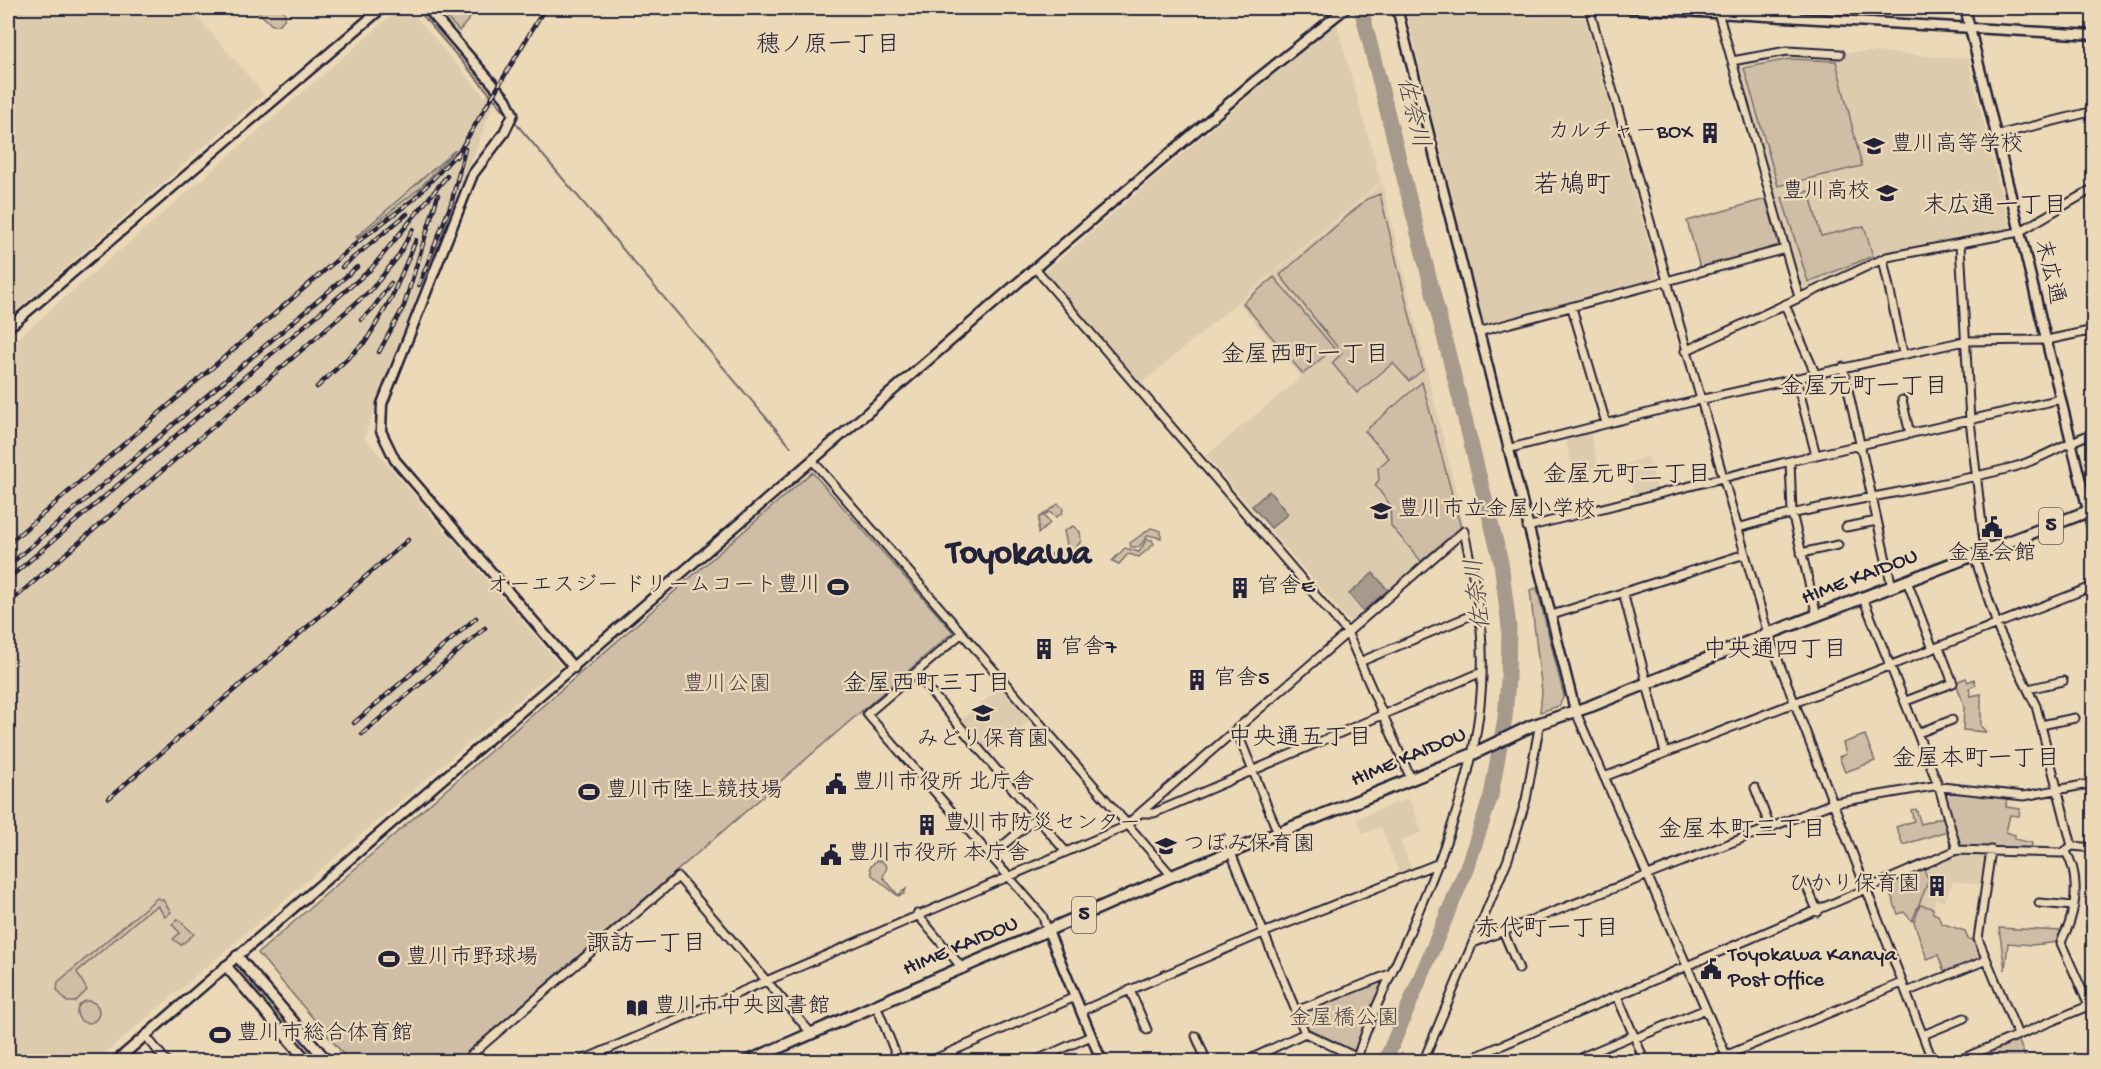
<svg xmlns="http://www.w3.org/2000/svg" width="2101" height="1069" font-family="'Gochi Hand','Klee One',sans-serif">
<rect width="100%" height="100%" fill="#ecd9b7"/>
<filter id="ink" filterUnits="userSpaceOnUse"><feTurbulence type="fractalNoise" baseFrequency=".0167" numOctaves="2"/><feDisplacementMap in="SourceGraphic" scale="12" xChannelSelector="R" yChannelSelector="G"/><feConvolveMatrix kernelMatrix="1 2 1 2 8 2 1 2 1" color-interpolation-filters="sRGB"/></filter>
<g filter="url(#ink)">
<!-- built -->
<path fill="#ddcbae" d="M8 8H190L264 94 8 318Z
M400 8 409 9 485 97 489 90 496 98 364 437 560 665 96 1061H8V347Z
M1408 8H1451L1585 18 1659 281 1489 326 1483 322 1406 10Z
M1336 22 1381 182 1142 383 1044 273Z
M1787 52H1877L1968 59 2010 230 2008 233 1882 256 1804 293 1800 291 1736 62Z
M1382 183 1465 529 1354 627 1206 456 1301 377 1239 303Z
M1590 433 1599 469 1574 474 1565 439Z
M1648 457 1657 491 1635 496 1625 464Z
M1001 687 1029 721 988 756 960 721Z
M1409 798 1422 832 1400 841 1412 871 1400 876 1381 827 1363 834 1357 819Z
M1957 853H1986L1988 856 1984 885 1953 881 1944 902 1936 899 1933 908 1919 905 1929 880 1923 868Z"/>
<!-- green -->
<path fill="#cfbea5" stroke="#787070" stroke-width="1.5" d="M254 8H284L285 18 279 25H272Z
M438 8H471L476 11 459 31Z
M1790 59 1836 61 1862 166 1778 186 1744 68Z
M455 150 420 188 357 238 356 237Z
M1809 191 1821 236 1864 226 1873 256 1808 282 1782 198Z
M1380 194 1423 370 1409 381 1393 363 1357 393 1332 363 1342 353 1280 275 1367 199Z
M1766 199 1779 245 1700 268 1687 221Z
M1274 277 1334 348 1303 374 1243 303Z
M1422 382 1461 528 1421 561 1391 526 1390 505 1375 485 1379 480 1378 468 1389 458 1365 431Z
M812 472 953 632 457 1061H349L258 953Z
M1058 504 1063 508 1062 513 1056 517 1049 512 1044 516 1050 523 1038 534 1039 518Z
M1073 526 1080 532 1081 541 1076 548 1068 552V558L1058 563 1049 553 1057 556 1063 553 1067 545 1064 531Z
M1151 528 1161 531V538L1148 535 1139 547H1131L1130 543Z
M1147 539 1152 540 1154 544 1139 557 1128 554 1119 564 1112 561 1125 548 1139 552Z
M1537 588 1564 696 1559 706 1540 712 1542 692 1530 590Z
M1966 678 1968 682 1974 679 1976 685 1969 688 1971 696 1981 694V726L1986 732 1963 730 1964 706 1956 682Z
M1865 735 1875 761 1845 772 1839 757 1846 754 1843 743Z
M1946 790 2007 797 2006 807 2020 809 2019 816 2010 815 2006 832 2015 835V839L2032 843 2031 851 1962 848 1943 793Z
M1916 809 1921 824 1946 816 1950 830 1903 845 1896 827 1914 821 1911 810Z
M876 861H882L887 867 883 877 898 895 906 889 904 894 898 896 872 875 870 867Z
M1923 868 1929 880 1912 921 1904 912 1898 914 1887 884Z
M157 898 163 900 171 912 165 917 158 906 147 912 77 972 87 990 75 1002H67L57 990 58 982Z
M1920 905 1933 908V913L1938 915 1941 923 1965 931 1968 939 1975 940 1981 960 1945 974 1938 955 1927 959 1914 922Z
M178 919 194 934 181 945 173 939 180 933 172 924Z
M1999 928 2063 931 2058 942 2033 945 2008 943 2005 970Z
M1382 981 1384 984 1354 1051 1307 1028 1303 1012Z
M77 1012a11 11 0 1 1 22 0a11 11 0 1 1-22 0Z
M2018 1039 2027 1061H1964Z"/>
<!-- water -->
<path fill="#a79a8d" stroke="#726a6c" stroke-width="1.5" d="M1269 491 1288 514 1271 528 1252 506Z
M1373 573 1388 590 1363 611 1349 594Z"/>
<g fill="none" stroke-linecap="round" stroke-linejoin="round">
<!-- stream -->
<path stroke="#726a6c" stroke-width="2" d="M416 8 509 116
M513 120 791 447"/>
<!-- river -->
<path stroke="#a79a8d" stroke-width="15" d="M1361 8 1501 562 1509 627 1508 679 1505 718 1491 796 1468 865 1385 1062"/>
<defs>
<path id="minor" d="M1589 8 1768 634 1933 1062
M1795 8 1797 17
M1718 12 1799 297
M1732 61 1787 51 1840 54
M1997 135 2094 111
M1960 245 1970 420 1985 551
M1883 259 1903 353
M1035 268 1347 632 1411 779
M1785 305 1815 373
M1572 308 1606 423
M1478 332 1785 249
M1685 351 1887 257 2019 232 2094 188
M1843 367 1892 587
M1796 379 1816 455
M1902 400 1910 434
M1507 449 1699 400 1965 341 2047 340 2094 330
M813 461 1172 876
M1790 461 1792 513 1817 616
M1527 527 1790 461 2061 399
M1846 527 1877 521
M1738 528C1829 501 1923 491 2014 467 2040 460 2066 442 2094 433
M1801 553 1838 545
M1974 555 1999 631 2036 706 2072 846
M1907 581 1933 649
M1623 592 1665 753
M1863 598 1939 787 1957 850
M1552 615 1745 554
M962 633 867 714 1042 915 1048 931
M1362 661 1479 612
M915 673 1066 852
M2028 689 2063 681
M1906 701 1953 683 1939 647
M1575 710 1729 1062
M2041 725 2075 718
M1236 729 1278 833
M1918 733 1952 720
M1604 777 2094 586
M1755 788 1770 827
M1140 813H1154L1482 672
M1991 850 1978 939 2018 1035
M2066 852C2078 872 2077 900 2070 921 2068 929 2063 936 2061 943L2094 1017
M1231 853 1305 1033 1366 1062
M989 857 1037 817
M1806 885 1818 912
M2039 903 2074 906
M917 914 963 969
M1503 931 1519 969
M1473 943 1833 803 1933 786 2024 796 2094 783
M1130 990 1147 1030
M1906 992 1987 960
M1617 996 1645 1062
M876 1005 899 1062
M1081 1011 1263 933 1439 863
M1296 1011 1392 973
M145 1035 167 1062
M1923 1035 1964 1018
M1196 1036 1207 1062
M1636 1038 1706 1009
M1584 1056 1634 1035
M463 1062 678 877 811 1033
M578 1062 1124 827 1464 531C1472 570 1481 609 1482 648 1486 753 1448 841 1408 936 1391 977 1368 1019 1356 1062
M928 1062 1075 997
M1032 1062 1091 1036
M1244 1062 1305 1033
M1423 1062 1508 859 1526 800 1540 722
M1463 1062 1957 850 2062 853 2072 846 2094 848
M1710 1062 1902 983
M1954 1062 2093 1004"/>
<path id="tertiary" d="M427 8 506 99 513 114 504 133 473 174 382 404 381 431 395 460 574 668
M1397 8 1575 710
M1629 8 2094 35
M1965 8 2094 535
M8 328 382 8
M1048 931 1102 1062
M115 1062 1035 268 1256 80 1346 8"/>
<path id="secondary" d="M237 956 328 1062
M226 966 308 1062"/>
<path id="primary" d="M746 1062 1172 876 1473 754 1531 726 1591 706 1768 634 2094 509"/>
</defs>
<!-- minor casing -->
<use href="#minor" stroke="#22223b" stroke-width="11"/>
<!-- tertiary casing -->
<use href="#tertiary" stroke="#22223b" stroke-width="13"/>
<!-- secondary casing -->
<use href="#secondary" stroke="#22223b" stroke-width="14"/>
<!-- primary casing -->
<use href="#primary" stroke="#22223b" stroke-width="15"/>
<!-- minor -->
<use href="#minor" stroke="#ecd9b7" stroke-width="7"/>
<!-- tertiary -->
<use href="#tertiary" stroke="#ecd9b7" stroke-width="8"/>
<!-- secondary -->
<use href="#secondary" stroke="#ecd9b7" stroke-width="9"/>
<!-- primary -->
<use href="#primary" stroke="#ecd9b7" stroke-width="10"/>
<defs>
<path id="rail" d="M456 157 545 8
M342 267 407 214
M419 285 451 204 465 149
M361 320 373 308 391 283
M379 352 404 306 438 195
M317 387 366 341 391 299 416 240
M8 544 360 240 414 199 460 150
M8 566 357 267
M8 579 371 269 447 176
M8 604 371 290 397 258 413 229
M354 723 476 618
M362 734 485 628
M109 798 408 540"/>
</defs>
<!-- rail casing -->
<use href="#rail" stroke="#22223b" stroke-width="4.5"/>
<!-- rail -->
<use href="#rail" stroke="#ecd9b7" stroke-width="2" stroke-dasharray="7" stroke-linecap="butt"/>
</g>
</g>
<!-- icons -->
<defs>
<symbol id="building-bare" viewBox="-9 -9 18 18"><path d="M-4-6H4V6H1V3H-1V6H-4ZM-2.5-4.3h1.7v1.8h-1.7ZM.8-4.3h1.7v1.8H.8ZM-2.5-1h1.7V.8h-1.7ZM.8-1h1.7V.8H.8Z" fill="#22223b" stroke="#ecd9b7" stroke-width="2.5" paint-order="stroke"/></symbol>
<symbol id="school-bare" viewBox="-9 -9 18 18"><path d="M0-5L7-2L0 1L-7-2ZM-4 1L0 2.5L4 1V4Q0 6-4 4Z" fill="#22223b" stroke="#ecd9b7" stroke-width="2.5" paint-order="stroke"/></symbol>
<symbol id="civic-bare" viewBox="-9 -9 18 18"><path d="M-.6-6.5H3V-4.5H.6V-3L4-1V1h2V6H-6V1h2V-1L-.6-3ZM-1.2 2.5V6h2.4V2.5Z" fill="#22223b" stroke="#ecd9b7" stroke-width="2.5" paint-order="stroke"/></symbol>
<symbol id="stadium-bare" viewBox="-9 -9 18 18"><path d="M0-5a6.5 5 0 1 0 0 10a6.5 5 0 1 0 0-10ZM-3.5-1.8h7v3.6h-7Z" fill="#22223b" stroke="#ecd9b7" stroke-width="2.5" paint-order="stroke"/></symbol>
<symbol id="library-bare" viewBox="-9 -9 18 18"><path d="M-6-4Q-3-5.5-.7-3.5V5Q-3 3-6 4ZM6-4Q3-5.5 .7-3.5V5Q3 3 6 4Z" fill="#22223b" stroke="#ecd9b7" stroke-width="2.5" paint-order="stroke"/></symbol>
</defs>
<g fill-rule="evenodd">
<use href="#building-bare" x="1695" y="118" width="30" height="30"/>
<use href="#school-bare" x="1859" y="131" width="30" height="30"/>
<use href="#school-bare" x="1872" y="178" width="30" height="30"/>
<use href="#school-bare" x="1366" y="496" width="30" height="30"/>
<use href="#civic-bare" x="1977" y="512" width="30" height="30"/>
<use href="#stadium-bare" x="823" y="572" width="30" height="30"/>
<use href="#building-bare" x="1225" y="573" width="30" height="30"/>
<use href="#building-bare" x="1029" y="634" width="30" height="30"/>
<use href="#building-bare" x="1182" y="665" width="30" height="30"/>
<use href="#school-bare" x="968" y="698" width="30" height="30"/>
<use href="#civic-bare" x="821" y="769" width="30" height="30"/>
<use href="#stadium-bare" x="574" y="777" width="30" height="30"/>
<use href="#building-bare" x="912" y="810" width="30" height="30"/>
<use href="#school-bare" x="1151" y="831" width="30" height="30"/>
<use href="#civic-bare" x="816" y="840" width="30" height="30"/>
<use href="#building-bare" x="1922" y="871" width="30" height="30"/>
<use href="#stadium-bare" x="374" y="944" width="30" height="30"/>
<use href="#civic-bare" x="1696" y="954" width="30" height="30"/>
<use href="#library-bare" x="622" y="993" width="30" height="30"/>
<use href="#stadium-bare" x="205" y="1020" width="30" height="30"/>
</g>
<g text-anchor="middle" dominant-baseline="central" stroke-width="5" stroke-linejoin="round" paint-order="stroke">
<!-- shield labels -->
<g fill="#ecd9b7" stroke="#5f5960" stroke-width="1.5">
<rect x="2039" y="508" width="24" height="36" rx="4.5"/>
<rect x="1072" y="897" width="24" height="36" rx="4.5"/>
</g>
<g font-size="21" font-weight="bold" fill="#22223b">
<text x="2051" y="526">5</text>
<text x="1084" y="915">5</text>
</g>
<!-- poi labels -->
<g font-size="22" fill="#22223b" stroke="#ecd9b7" text-anchor="start">
<text x="1693" y="133" text-anchor="end">カルチャーBOX</text>
<text x="1891" y="146">豊川高等学校</text>
<text x="1870" y="193" text-anchor="end">豊川高校</text>
<text x="1398" y="511">豊川市立金屋小学校</text>
<text x="1992" y="555" text-anchor="middle">金屋会館</text>
<text x="821" y="587" text-anchor="end">オーエスジー ドリームコート豊川</text>
<text x="1257" y="588">官舎E</text>
<text x="1061" y="649">官舎7</text>
<text x="1214" y="680">官舎5</text>
<text x="983" y="741" text-anchor="middle">みどり保育園</text>
<text x="853" y="784">豊川市役所 北庁舎</text>
<text x="606" y="792">豊川市陸上競技場</text>
<text x="944" y="825">豊川市防災センター</text>
<text x="1183" y="846">つぼみ保育園</text>
<text x="848" y="855">豊川市役所 本庁舎</text>
<text x="1920" y="886" text-anchor="end">ひかり保育園</text>
<text x="1728" y="956">Toyokawa Kanaya<tspan x="1728" dy="25">Post Office</tspan></text>
<text x="406" y="959">豊川市野球場</text>
<text x="654" y="1008">豊川市中央図書館</text>
<text x="237" y="1035">豊川市総合体育館</text>
</g>
<!-- street labels -->
<g font-size="22" fill="#22223b" stroke="#ecd9b7">
<text transform="translate(2048 272) rotate(76)">末広通</text>
<text transform="translate(1860 578) rotate(-21)">HIME KAIDOU</text>
<text transform="translate(1409 758) rotate(-23)">HIME KAIDOU</text>
<text transform="translate(961 947) rotate(-23)">HIME KAIDOU</text>
</g>
<!-- park labels -->
<g font-size="22" fill="#454150" stroke="#ecd9b7">
<text x="727" y="686">豊川公園</text>
<text x="1344" y="1020">金屋橋公園</text>
</g>
<!-- neighbourhood labels -->
<g font-size="24" fill="#22223b" stroke="#ecd9b7">
<text x="828" y="46">穂ノ原一丁目</text>
<text x="1995" y="207">末広通一丁目</text>
<text x="1305" y="356">金屋西町一丁目</text>
<text x="1864" y="388">金屋元町一丁目</text>
<text x="1627" y="476">金屋元町二丁目</text>
<text x="1775" y="651">中央通四丁目</text>
<text x="927" y="685">金屋西町三丁目</text>
<text x="1300" y="739">中央通五丁目</text>
<text x="1976" y="760">金屋本町一丁目</text>
<text x="1742" y="831">金屋本町三丁目</text>
<text x="1547" y="930">赤代町一丁目</text>
<text x="646" y="945">諏訪一丁目</text>
</g>
<!-- water labels -->
<g font-size="24" font-style="italic" fill="#4a4654" stroke="#ecd9b7">
<text transform="translate(1411 113) rotate(76)">佐奈川</text>
<text transform="translate(1480 594) rotate(-97)">佐奈川</text>
</g>
<!-- quarter labels -->
<g font-size="26" fill="#22223b" stroke="#ecd9b7">
<text x="1572" y="187">若鳩町</text>
</g>
<!-- town labels -->
<g font-size="34" font-weight="bold" fill="#22223b" stroke="#ecd9b7">
<text x="1019" y="556">Toyokawa</text>
</g>
</g>
<!-- margin -->
<rect width="2101" height="1069" fill="none" stroke="#ecd9b7" stroke-width="30"/>
<rect x="15" y="15" width="2071" height="1039" fill="none" stroke="#22223b" stroke-width="2" filter="url(#ink)"/>
</svg>
